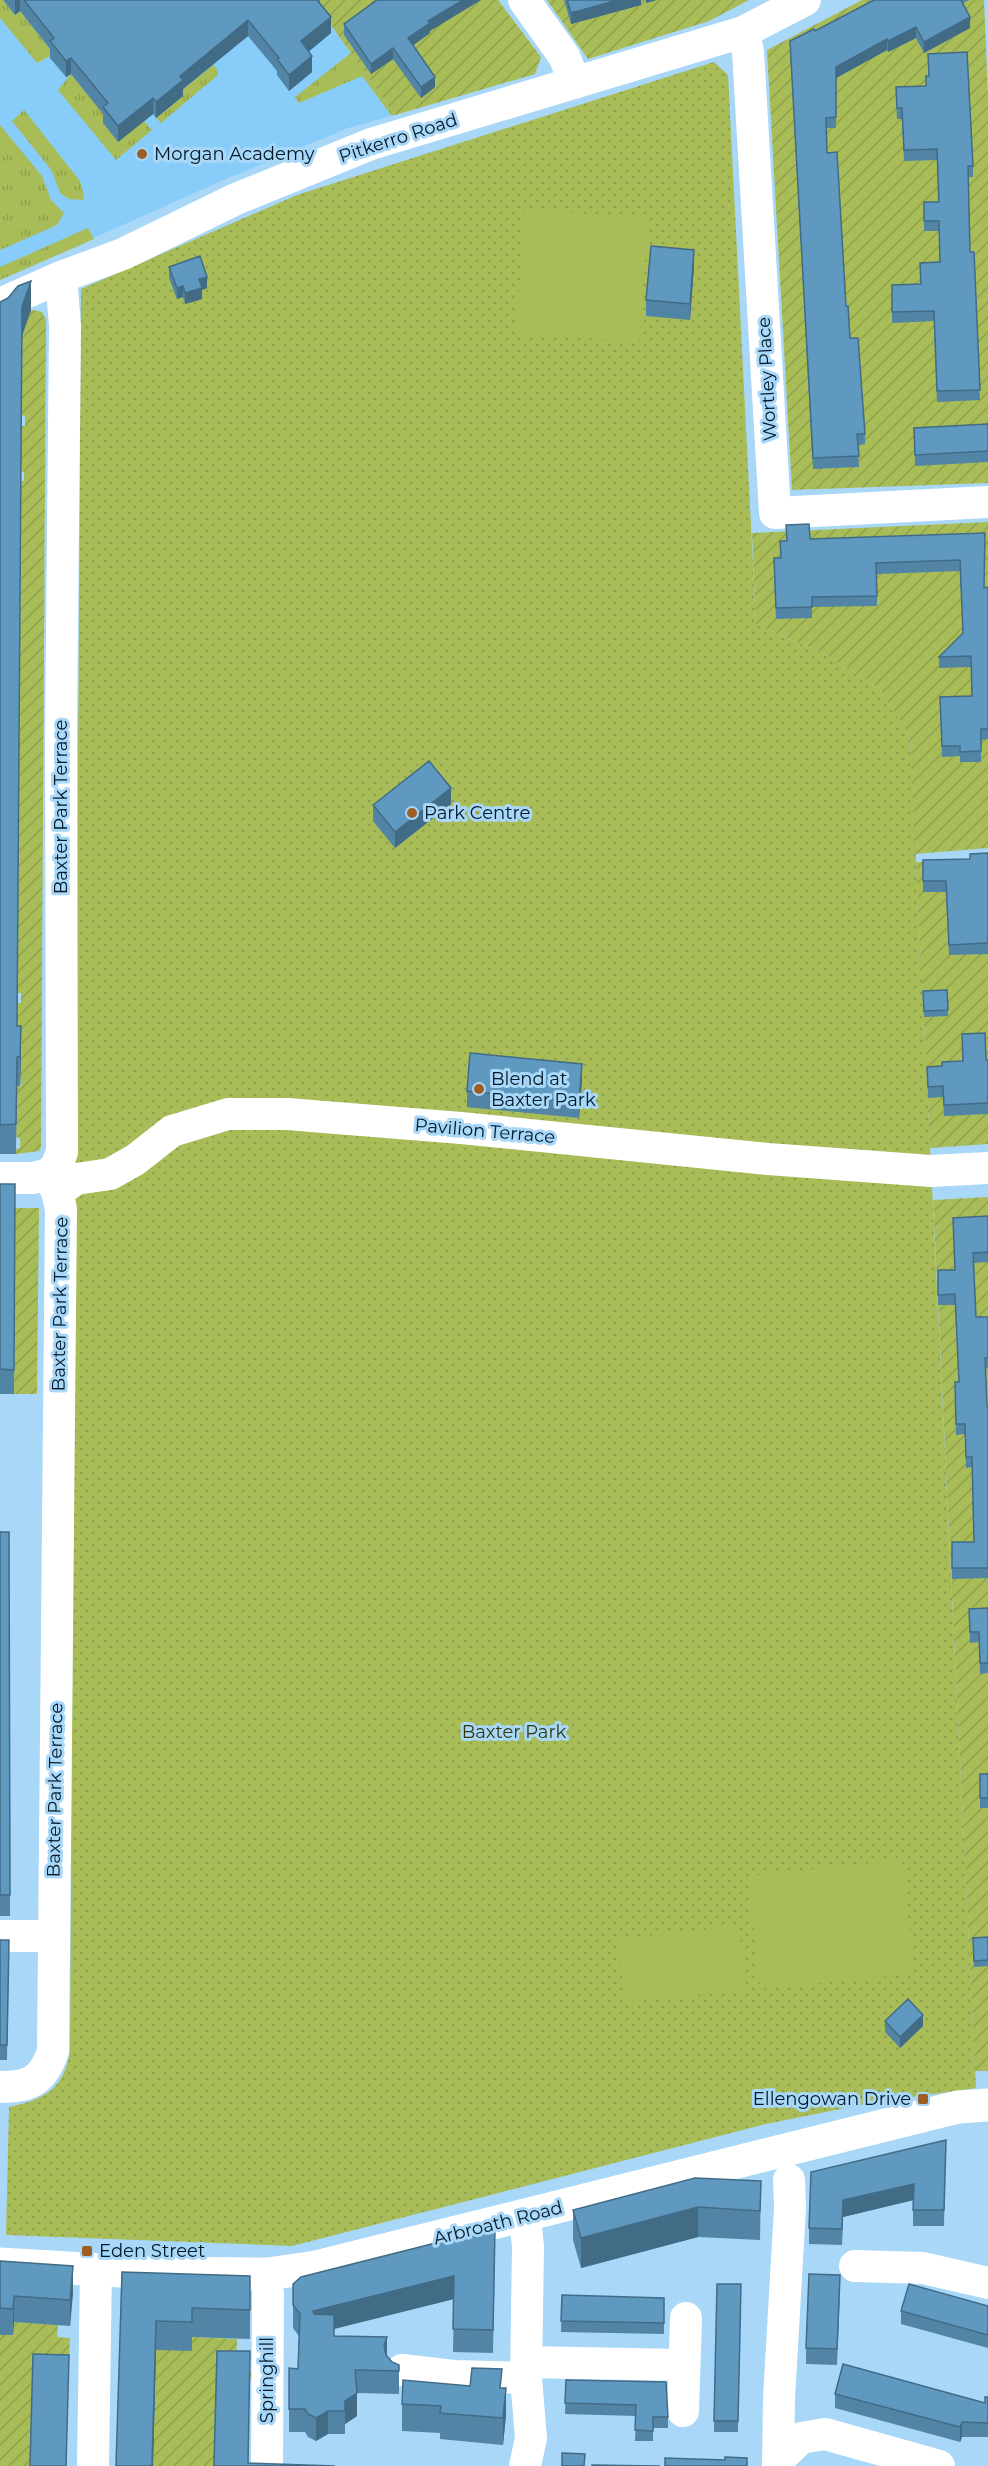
<svg xmlns="http://www.w3.org/2000/svg" width="988" height="2466" font-family="Montserrat,sans-serif">
<defs>
<pattern id="grass-tufts" width="24" height="20" patternUnits="userSpaceOnUse" patternTransform="scale(1.5)"><rect width="24" height="20" fill="#a8bc57"/><path d="M3 7l-1-3M5 7V3M7 7l1-3M15 17l-1-3M17 17v-4M19 17l1-3" fill="none" stroke="#8fa14c"/></pattern>
<pattern id="park-dots" width="8" height="8" patternUnits="userSpaceOnUse" patternTransform="scale(1.5)"><rect width="8" height="8" fill="#a8bc57"/><path d="M2 2h.1M6 6h.1" fill="none" stroke="#8fa14c" stroke-width="1.8" stroke-linecap="round"/></pattern>
<pattern id="garden-furrows" width="10" height="10" patternUnits="userSpaceOnUse" patternTransform="scale(1.5)"><rect width="10" height="10" fill="#a8bc57"/><path d="M-1 1l2-2M0 10L10 0M9 11l2-2" fill="none" stroke="#8fa14c"/></pattern>
</defs>
<rect width="100%" height="100%" fill="#a8d7f8"/>
<!-- built -->
<path fill="#88ccfa" d="M0 0H313L395 115 348 128 221 181 0 280Z"/>
<!-- grass -->
<path fill="url(#grass-tufts)" d="M0 0H3L15 15 20 11 54 54 37 63 0 18Z
M351 53 395 115H391L362 76 299 103 295 97Z
M213 65 218 70V75L161 123 156 118 183 96 180 92Z
M71 74 108 119 118 141 144 121 152 130 116 160 58 90Z
M24 110 80 181 84 195 83 200 69 199 60 193 52 171 12 121Z
M0 125 42 176 51 200 64 213 57 225 0 250Z
M88 228 94 239 0 280V267Z"/>
<!-- park -->
<path fill="url(#park-dots)" d="M714 62 728 75 756 624 824 654 879 688 910 737 976 2088 870 2103 766 2124 292 2246 6 2235 9 2107C45 2099 63 2090 70 2052L81 289 297 195Z"/>
<!-- garden -->
<path fill="url(#garden-furrows)" d="M313 0H498L541 57 535 74 395 115Z
M547 0H749L709 21 588 59Z
M862 0H984L988 99V483L792 490 767 50Z
M34 310 42 312 46 320 41 1147 39 1151 16 1154V1149L20 1148V1138L16 1137 17 1086H21L17 1055V1003H21V993H17V988L21 481H24V472L21 471V426H25V416L21 415 22 336 24 330 10 319Z
M988 522V848L915 854 910 737 879 688 824 654 756 624 752 533Z
M988 859V1144L930 1148 916 862Z
M988 1197V2071H975L933 1200Z
M15 1208H39L37 1394H14Z
M0 2321 13 2335 14 2322 58 2325 57 2337 70 2338 69 2366 31 2466H0Z
M156 2336 192 2351V2337L237 2339 236 2372H251V2378L217 2377 215 2466H153Z"/>
<!-- pitch -->
<path fill="#a8bc57" d="M525 209 648 219 639 342 516 333Z
M902 1860 914 1974 760 1989 748 1876Z
M739 1926 746 1990 625 2002 618 1939Z"/>
<g fill="none" stroke-linecap="round" stroke-linejoin="round">
<!-- minor -->
<path stroke="#fff" stroke-width="32" d="M524 0 564 56 575 83
M743 32 748 51 775 513 988 502
M0 304 61 277 123 254 236 199 371 144 743 32 805 0
M0 1178H33L49 1174
M57 1192 76 1179 110 1174 135 1160 172 1131 228 1114H287L461 1128 768 1159 931 1171 988 1168
M0 1936H53
M0 2087C30 2087 43 2081 53 2051L61 1209 57 1192 49 1174 57 1165 62 1152 61 734 65 326 61 277
M855 2266 923 2268 988 2283
M526 2362 684 2365
M402 2370 454 2376 526 2378
M683 2411 686 2318
M778 2460 801 2438 825 2434 939 2466
M93 2466 96 2270
M267 2466 268 2294
M525 2466 531 2438 526 2378 528 2247 525 2216
M778 2466 779 2398 790 2208 789 2180"/>
<!-- major -->
<path stroke="#fff" stroke-width="33" d="M0 2264 154 2273 268 2274 316 2267 958 2107 988 2105"/>
</g>
<!-- wall -->
<path fill="#5284a5" d="M3 0H320V3L331 33 309 51 312 72 289 91 277 75V71L248 36 183 89V96L156 118 153 114 118 142 103 123V114L71 74 66 77 50 58V49L20 11 15 15Z
M564 0H641V5L571 24Z
M874 0H969L963 3 970 28 924 53 916 38 888 52 887 50 836 78V128H827V153L850 338 865 434V444L858 445 859 467 813 469 790 41 815 31Z
M344 24 430 31V33L413 45 435 87 421 98 393 59 371 74 344 35Z
M928 54 973 166V177H968L970 252 980 400 937 402 934 321 892 323V285L921 284 940 262 939 231H924V213L938 202 937 160 904 161 902 119H897L896 98V87L926 86 929 76Z
M694 266 690 320 646 316V300Z
M169 267 207 288 202 290V299L185 304 183 297 177 299 169 278Z
M0 302 31 310 22 336 17 1026 21 1055 20 1086H17L16 1154H0Z
M988 424V462L915 466 914 428Z
M985 533 984 588 988 587V739L981 740V762H960V756L942 757 940 707 972 696 971 667 939 668V657L963 634 960 571 877 574V606L812 607V618L776 619 774 568 780 558 786 541 810 539Z
M451 804 395 848 373 821V805Z
M988 853V954L949 955 946 892H923V860L970 859Z
M947 990 948 1016 924 1017 923 991Z
M962 1034 986 1060H988V1114L944 1116 943 1097 928 1098 927 1067 942 1066 962 1061Z
M582 1080 579 1118 467 1107V1091Z
M0 1184H15L14 1394H0Z
M988 1216V1262L974 1263 976 1317H988V1368H985L987 1406H988V1578L952 1579V1542H974L972 1467 966 1468 965 1434 956 1435 955 1382H959L955 1305H938V1270H955L953 1218Z
M0 1532H9L10 1916H0Z
M988 1608V1673L980 1674 979 1642 970 1643 969 1609Z
M980 1774H988V1808H980Z
M988 1937V1966L974 1967 973 1938Z
M0 1940H9L7 2060H0Z
M885 2021 923 2026 900 2048 885 2032Z
M946 2140 944 2226H913V2200L843 2217 842 2245 809 2244V2228Z
M761 2181 760 2240 698 2237 581 2268 573 2240V2210Z
M495 2251 493 2353 453 2352 454 2299 334 2329V2336L387 2356 392 2362 399 2365V2394L357 2393V2416L345 2424V2434H328L316 2441 308 2437 305 2432H289V2368L298 2369 299 2336 293 2328V2284Z
M0 2261 73 2292 70 2326 14 2322 13 2335H0Z
M122 2272 250 2276V2339L192 2337V2351L156 2350 153 2466H116Z
M717 2284H741L738 2432H714Z
M840 2291 837 2365 806 2364V2348Z
M562 2295 664 2298V2334L561 2332Z
M988 2306V2348L901 2324V2311Z
M566 2380 668 2417V2428H653V2441H635L636 2416 565 2414Z
M502 2388 506 2415 503 2445 440 2439V2433L402 2431V2404Z
M835 2394 985 2403 988 2397V2437H962L960 2442 835 2408Z"/>
<!-- shaded-wall -->
<path fill="#426b86" d="M15 0H20V11L15 15Z
M463 0H481L430 31V33L408 49V38L428 21Z
M618 0H641V5L571 24V13Z
M646 0H657L646 3Z
M331 17V33L301 58V41Z
M970 17V28L924 53V42Z
M248 20V36L183 89V96L156 118V102L180 76Z
M916 27V38L888 52V41Z
M887 39V50L836 78V67Z
M393 48V59L371 74V64Z
M312 56V72L289 91V75Z
M71 58V74L66 77V61Z
M435 77V87L421 98V87Z
M153 98V114L118 142V126Z
M694 250V266L690 320V304Z
M207 277V288L202 290V299L185 304V293L199 279Z
M31 281V310L22 336V307Z
M183 286V297L177 299V288Z
M451 788V804L395 848V832Z
M21 1026V1055L20 1086V1057Z
M582 1064V1080L579 1118V1102Z
M923 2015V2026L900 2048V2037Z
M914 2184V2200L843 2217 842 2245 843 2200Z
M698 2207V2237L581 2268V2238Z
M73 2266V2292L70 2326V2300Z
M454 2276V2299L313 2334V2311Z
M14 2296V2322L13 2335V2309Z
M156 2321V2350L153 2466H152Z
M387 2337V2360L384 2346Z
M506 2388V2415L503 2445V2418Z
M357 2393V2416L345 2424V2401Z
M328 2411V2434L316 2441V2418Z
M962 2422V2437L960 2442V2427Z"/>
<!-- building -->
<path fill="#5f99c0" stroke="#426b86" stroke-width="1.5" d="M24 0H317L331 17 301 41 312 56 289 75 277 59 279 58 248 20 180 76 183 80 156 102 153 98 118 126 103 107 108 103 71 58 66 61 50 41 54 38Z
M377 0H463L428 21 430 23 408 38 435 77 421 87 393 48 371 64 344 24Z
M567 0H618L571 13Z
M874 0H961L970 17 924 42 916 27 888 41 887 39 836 67V117L826 118 827 153 837 152 846 306H848L850 338H858L865 434H857L859 456 813 458 790 41 814 29 815 31Z
M967 52 973 166H968L970 252H974L980 390 937 391 934 311 892 312V285L921 284 920 263 940 262 939 221H924V202H939L937 149 904 150 902 108H897L896 87 926 86V76H929L928 54Z
M651 246 694 250 690 304 646 300Z
M200 256 207 277 199 279 202 288 185 293 183 286 177 288 169 267Z
M31 281 22 307 17 1026H21L20 1057H17L16 1124 0 1125V302L8 298 18 286Z
M988 424V451L915 455 914 428Z
M809 524 810 539 985 533 984 588 988 587V729H981V751L960 752V746H942L940 697 972 696 971 656 939 657 963 633 960 560 876 563 877 596 812 597V607L776 608 774 558H781L780 541H787L786 525Z
M429 761 451 788 395 832 373 805Z
M988 853V943L949 945 946 881H923V860L970 859V854Z
M947 990 948 1010 924 1011 923 991Z
M985 1033 986 1060H988V1103L944 1105 943 1086 928 1087 927 1067 942 1066V1062L963 1061 962 1034Z
M470 1053 582 1064 579 1102 467 1091Z
M0 1184H15L14 1370 0 1369Z
M988 1216V1252L973 1253 976 1317H988V1358H985L987 1406H988V1568H952V1542H974L972 1457H966L965 1424H956L955 1382H959L955 1294 938 1295V1270H955L953 1218Z
M0 1532H9L10 1895H0Z
M988 1608V1663H980L979 1632H970L969 1609Z
M980 1774H988V1798H980Z
M988 1937V1960L974 1961 973 1938Z
M0 1940H9L7 2045H0Z
M908 1999 923 2015 900 2037 885 2021Z
M946 2140 944 2210H913L914 2184 843 2200 842 2229 809 2228 811 2172Z
M695 2178 761 2181 760 2211 698 2207 581 2238 573 2210Z
M495 2228 493 2330 453 2329 454 2276 313 2311 314 2314 334 2315V2336L387 2337 384 2346 386 2355 392 2362 399 2365V2371L355 2370 357 2393 345 2401V2411H328L316 2418 308 2414 305 2409H289V2368L298 2369 300 2314 293 2305V2284L301 2277Z
M0 2261 73 2266 70 2300 14 2296 13 2309 0 2308Z
M122 2272 250 2276V2310L192 2308V2322L156 2321 152 2466H116Z
M809 2274 840 2275 837 2349 806 2348Z
M717 2284H741L738 2421H714Z
M909 2284 988 2306V2335L901 2311Z
M562 2295 664 2298V2323L561 2321Z
M217 2351H250L248 2463 335 2466H214Z
M33 2354 69 2355 66 2466H30Z
M843 2364 985 2403V2397H988V2423L962 2422 960 2427 835 2394Z
M472 2368 502 2369 500 2388H506L503 2418 440 2413 441 2406 402 2404 403 2380 470 2386Z
M566 2380 666 2382 668 2417H653V2431L635 2430 636 2405 565 2403Z
M562 2453 585 2454 584 2466H562Z
M725 2457 747 2458V2466H665V2458L725 2460Z
M592 2465 660 2466H592Z"/>
<!-- markers -->
<g fill="#9d5e25" stroke="#a8d7f8" stroke-width="2">
<circle cx="142" cy="154" r="6"/>
<circle cx="412" cy="813" r="6"/>
<circle cx="479" cy="1089" r="6"/>
<rect x="917" y="2093" width="12" height="12" rx="3"/>
<rect x="81" y="2245" width="12" height="12" rx="3"/>
</g>
<g text-anchor="middle" dominant-baseline="central" stroke-width="6" stroke-linejoin="round" paint-order="stroke">
<!-- street labels -->
<g font-size="18" fill="#021827" stroke="#a8d7f8">
<text transform="translate(398 138) rotate(-18)">Pitkerro Road</text>
<text transform="translate(767 379) rotate(-93)">Wortley Place</text>
<text transform="translate(61 807) rotate(-90)">Baxter Park Terrace</text>
<text transform="translate(485 1131) rotate(5)">Pavilion Terrace</text>
<text transform="translate(60 1304) rotate(-89)">Baxter Park Terrace</text>
<text transform="translate(55 1790) rotate(-89)">Baxter Park Terrace</text>
<text transform="translate(498 2223) rotate(-14)">Arbroath Road</text>
<text transform="translate(267 2380) rotate(-90)">Springhill</text>
</g>
<!-- poi labels -->
<g font-size="18" fill="#021827" stroke="#a8d7f8" text-anchor="start">
<text x="154" y="154">Morgan Academy</text>
<text x="424" y="813">Park Centre</text>
<text x="491" y="1079">Blend at<tspan x="491" dy="21">Baxter Park</tspan></text>
<text x="911" y="2099" text-anchor="end">Ellengowan Drive</text>
<text x="99" y="2251">Eden Street</text>
</g>
<!-- park labels -->
<g font-size="18" fill="#31390b" stroke="#a8d7f8">
<text x="514" y="1732">Baxter Park</text>
</g>
</g>
</svg>
